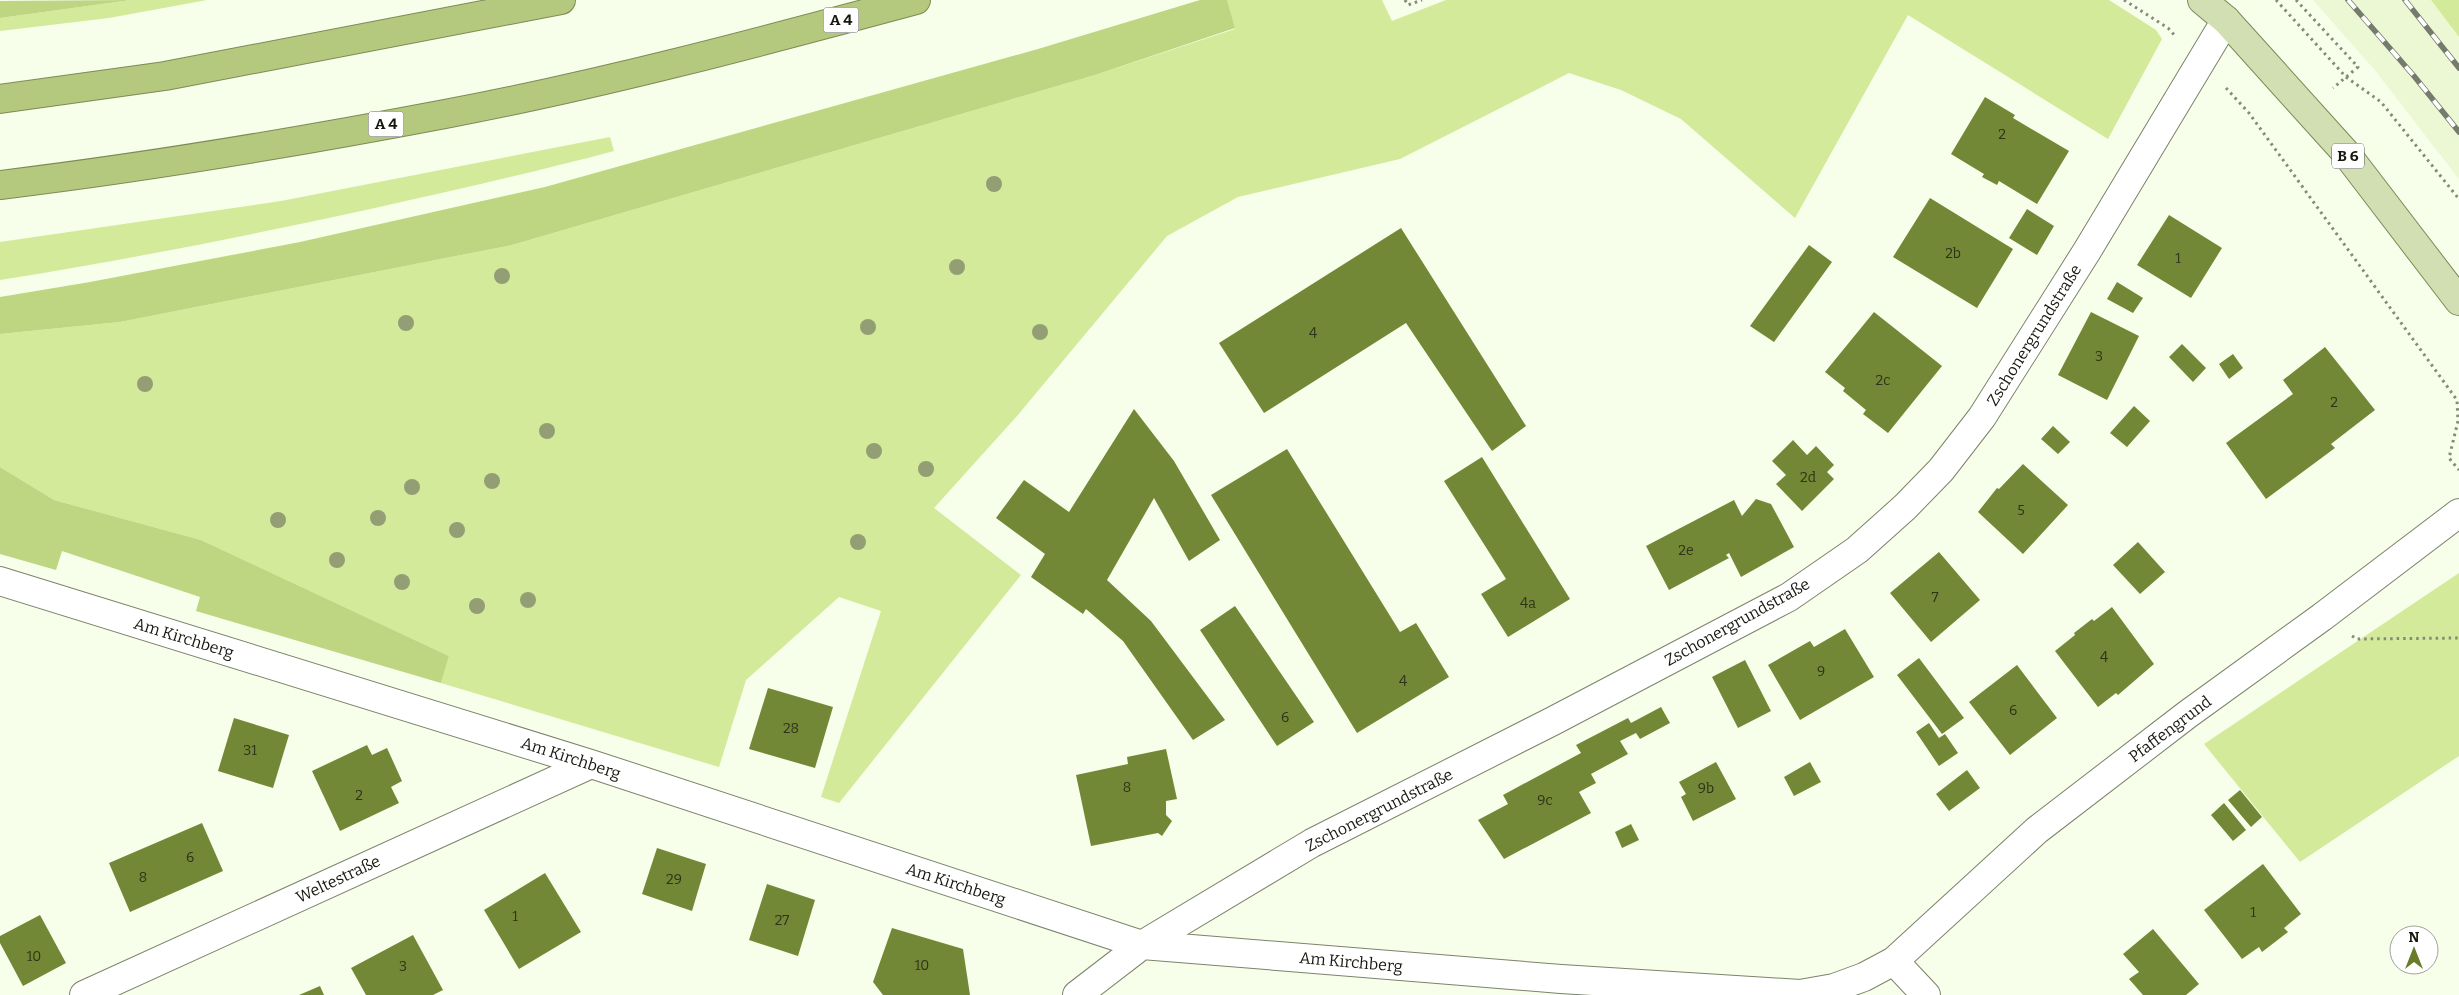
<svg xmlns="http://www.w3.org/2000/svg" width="2459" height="995" font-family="Bitter,serif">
<rect width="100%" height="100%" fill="#f7fee9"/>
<!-- built -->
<path fill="#ecf7d4" d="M2313 0H2431L2459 37V179L2374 69Z"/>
<!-- green -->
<path fill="#d3ea9a" d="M131 0H207L109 18 0 31V18Z
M1227 0H1382L1392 21 1446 0H2109L2156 30 2162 39 2108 139 1908 15 1795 218 1681 119 1621 90 1569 73 1400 159 1238 197 1167 236 1017 416 934 508 1021 575 839 803 821 797 881 611 839 597 746 680 719 767 441 683 449 656 201 540 54 500 0 467V334L120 322 512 245 1095 75 1235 29Z
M2431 0H2459V37Z
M610 137 614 151C535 172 455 190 375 208 251 235 126 260 0 280V242L281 201Z
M2459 573V756L2300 862 2204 744Z"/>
<!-- forest -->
<path fill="#bed582" d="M131 0 0 18V1Z
M1200 0H1227L1235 28 1095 75 512 245 120 322 0 334V297L90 282 300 242 545 187 1038 49Z
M0 467 54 500 201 540 449 656 441 683 196 611 200 597 62 551 56 570 0 554Z"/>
<!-- building -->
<path fill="#738836" d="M1985 97 2015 115 2013 118 2069 151 2037 204 1999 181 1997 185 1982 177 1984 174 1951 154Z
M1930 198 2013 249 1977 308 1893 257Z
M2027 209 2054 226 2037 255 2009 238Z
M2169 215 2222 248 2191 298 2137 265Z
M1401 228 1526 426 1492 451 1406 323 1264 413 1219 343Z
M1809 245 1832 262 1774 342 1750 326Z
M2117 282 2143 298 2133 313 2107 299Z
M1874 312 1942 366 1888 433 1863 414 1866 410 1843 391 1845 388 1825 372Z
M2091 312 2139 336 2107 400 2058 375Z
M2182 344 2206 368 2193 382 2169 357Z
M2325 347 2375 410 2331 444 2335 448 2266 499 2226 443 2293 394 2283 380Z
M2233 354 2243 368 2229 379 2219 364Z
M2134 406 2150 421 2127 447 2110 433Z
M1134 409 1174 461 1220 540 1189 561 1154 498 1107 580 1151 621 1225 720 1193 740 1123 641 1086 609 1083 614 1031 577 1045 554 996 518 1024 480 1069 512Z
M2053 426 2070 442 2058 454 2041 439Z
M1793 440 1807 455 1816 446 1834 465 1827 472 1834 479 1802 511 1776 484 1786 475 1772 461Z
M1287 449 1400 632 1416 623 1449 677 1357 733 1211 495Z
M1482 457 1570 599 1508 637 1481 594 1506 579 1444 481Z
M2023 464 2068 505 2023 554 1978 512 1997 488 1999 489Z
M1756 499 1771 504 1794 547 1741 577 1729 553 1726 555 1729 558 1669 590 1646 546 1734 500 1742 516Z
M2138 542 2165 572 2140 594 2113 565Z
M1939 552 1980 600 1931 642 1890 593Z
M1235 606 1314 722 1277 746 1200 630Z
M2112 607 2154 664 2118 695 2116 693 2098 707 2055 651 2075 635 2074 633 2092 619 2094 621Z
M1845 629 1874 677 1800 720 1768 665 1810 641 1814 647Z
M1919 658 1964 718 1942 734 1897 675Z
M1745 660 1771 711 1738 728 1712 677Z
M2017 665 2057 718 2010 755 1969 702Z
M768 688 833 707 815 768 749 749Z
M1661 707 1670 723 1640 739 1636 733 1620 741 1628 754 1591 774 1596 783 1579 792 1591 813 1504 859 1478 820 1508 804 1503 795 1581 753 1576 745 1628 718 1631 723Z
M234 718 289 735 273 788 218 771Z
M1929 723 1939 738 1945 734 1958 753 1939 766 1916 732Z
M367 745 372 755 387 748 402 781 391 787 399 803 340 831 312 771Z
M1166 749 1177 799 1166 801V815L1172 821 1162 836 1158 833 1091 846 1076 775 1128 764 1127 757Z
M1716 762 1736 799 1693 821 1681 797 1686 794 1679 782Z
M1810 762 1821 782 1794 796 1784 777Z
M1967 770 1980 788 1949 811 1936 794Z
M2240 790 2262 817 2251 827 2228 800Z
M2224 803 2246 830 2233 841 2211 815Z
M202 823 223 871 130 912 109 863Z
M1631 824 1639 840 1622 848 1615 832Z
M657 848 706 864 692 911 642 894Z
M2263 864 2301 914 2284 928 2288 932 2262 952 2259 947 2242 959 2204 910Z
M545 873 581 932 519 969 484 910Z
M767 884 815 900 798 956 749 940Z
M40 915 66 963 23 986 0 943V936Z
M892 928 963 949 970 995H883L873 982Z
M2153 929 2199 984 2186 995H2143L2129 979 2139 972 2123 954Z
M413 935 443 990 433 995H366L351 968Z
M320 986 324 995H299Z"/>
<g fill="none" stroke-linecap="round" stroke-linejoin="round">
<defs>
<path id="minor" d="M0 581 591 764 1142 945 1561 979 1800 994 1834 988 1864 977 1894 961 2037 830 2188 714 2322 617 2459 513
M1894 961 1926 995
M84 995 591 764
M1077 995 1142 945 1312 843 1553 721 1789 597 1857 550 1905 507 1941 470 1982 417 2087 251 2226 20"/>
<path id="major" d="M2202 0 2226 20 2345 152 2459 301"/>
<path id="highway" d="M0 99 165 76 561 0
M0 185C149 167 298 142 445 114 604 84 760 42 916 0"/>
</defs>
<!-- minor casing -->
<use href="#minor" stroke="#7c836b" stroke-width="30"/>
<!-- major casing -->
<use href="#major" stroke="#7c8b57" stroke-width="30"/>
<!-- highway casing -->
<use href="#highway" stroke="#7c8b57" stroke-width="30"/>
<!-- path -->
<path stroke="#858a7b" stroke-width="3" stroke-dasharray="2.5 4" stroke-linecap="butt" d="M1405 0 1408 5 1422 0
M2124 0 2168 28 2176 37
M2276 0 2346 77 2381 102 2459 199
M2296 0 2358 67 2333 88
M2226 88 2249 113 2457 400 2458 421 2449 458 2459 470
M2352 636 2357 639 2459 638"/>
<!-- minor -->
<use href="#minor" stroke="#fff" stroke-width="28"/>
<!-- major -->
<use href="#major" stroke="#d2dfb2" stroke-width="28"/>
<!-- highway -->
<use href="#highway" stroke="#b4c97e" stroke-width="28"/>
<defs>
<path id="rail" d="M2348 0 2414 76 2459 132
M2405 0 2459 68"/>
</defs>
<!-- rail casing -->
<use href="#rail" stroke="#767b6d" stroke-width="5.5"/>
<!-- rail -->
<use href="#rail" stroke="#fff" stroke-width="4" stroke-dasharray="11" stroke-linecap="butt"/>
</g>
<!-- trees -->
<g fill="#939e74">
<circle cx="994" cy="184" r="8"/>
<circle cx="957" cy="267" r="8"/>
<circle cx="502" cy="276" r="8"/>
<circle cx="406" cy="323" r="8"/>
<circle cx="868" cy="327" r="8"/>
<circle cx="1040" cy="332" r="8"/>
<circle cx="145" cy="384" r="8"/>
<circle cx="547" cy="431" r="8"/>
<circle cx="874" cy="451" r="8"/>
<circle cx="926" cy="469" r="8"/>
<circle cx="492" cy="481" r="8"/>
<circle cx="412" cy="487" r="8"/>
<circle cx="378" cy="518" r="8"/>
<circle cx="278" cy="520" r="8"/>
<circle cx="457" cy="530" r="8"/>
<circle cx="858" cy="542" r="8"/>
<circle cx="337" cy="560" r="8"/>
<circle cx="402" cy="582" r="8"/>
<circle cx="528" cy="600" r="8"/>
<circle cx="477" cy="606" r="8"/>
</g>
<g text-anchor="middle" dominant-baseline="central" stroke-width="5" stroke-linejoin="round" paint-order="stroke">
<!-- number labels -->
<g font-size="14" fill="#2c3419">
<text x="2002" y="134">2</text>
<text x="1953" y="253">2b</text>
<text x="2178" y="258">1</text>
<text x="1313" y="333">4</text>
<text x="2099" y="356">3</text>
<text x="1883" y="380">2c</text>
<text x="2334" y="402">2</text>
<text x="1808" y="477">2d</text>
<text x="2021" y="510">5</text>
<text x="1686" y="550">2e</text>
<text x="1935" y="597">7</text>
<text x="1528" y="603">4a</text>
<text x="2104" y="657">4</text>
<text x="1821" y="671">9</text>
<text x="1403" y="681">4</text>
<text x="2013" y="710">6</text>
<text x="1285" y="717">6</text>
<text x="791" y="728">28</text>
<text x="250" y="750">31</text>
<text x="1127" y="787">8</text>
<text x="1706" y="788">9b</text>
<text x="359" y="795">2</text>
<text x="1545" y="800">9c</text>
<text x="190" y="857">6</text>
<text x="143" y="877">8</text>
<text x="674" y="879">29</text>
<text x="2253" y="912">1</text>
<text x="515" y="916">1</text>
<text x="782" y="920">27</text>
<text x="34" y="956">10</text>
<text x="922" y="965">10</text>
<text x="403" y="966">3</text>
</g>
<!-- shield labels -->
<g fill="#fff" stroke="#5b5d57" stroke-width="1">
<rect x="823.5" y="7.5" width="35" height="25" rx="4"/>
<rect x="368.5" y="111.5" width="35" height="25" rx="4"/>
<rect x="2332" y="143.5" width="32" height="25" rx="4"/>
</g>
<g font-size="15" font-weight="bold" fill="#15180f">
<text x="841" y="20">A 4</text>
<text x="386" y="124">A 4</text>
<text x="2348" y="156">B 6</text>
</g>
<!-- street labels -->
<g font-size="16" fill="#15180f" stroke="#fff">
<text transform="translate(2034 335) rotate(-58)">Zschonergrundstraße</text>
<text transform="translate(1737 622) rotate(-29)">Zschonergrundstraße</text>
<text transform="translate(184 638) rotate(17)">Am Kirchberg</text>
<text transform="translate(2170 729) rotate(-37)">Pfaffengrund</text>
<text transform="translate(571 758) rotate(18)">Am Kirchberg</text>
<text transform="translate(1379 810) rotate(-27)">Zschonergrundstraße</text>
<text transform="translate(338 879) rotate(-25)">Weltestraße</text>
<text transform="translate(956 884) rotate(18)">Am Kirchberg</text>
<text transform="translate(1351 962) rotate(5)">Am Kirchberg</text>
</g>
</g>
<!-- north arrow -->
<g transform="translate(2414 950)"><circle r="24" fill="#ffffff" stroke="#a1a39f"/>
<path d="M0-4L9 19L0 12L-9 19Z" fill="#687c2c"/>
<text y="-8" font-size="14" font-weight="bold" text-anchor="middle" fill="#15180f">N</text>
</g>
</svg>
